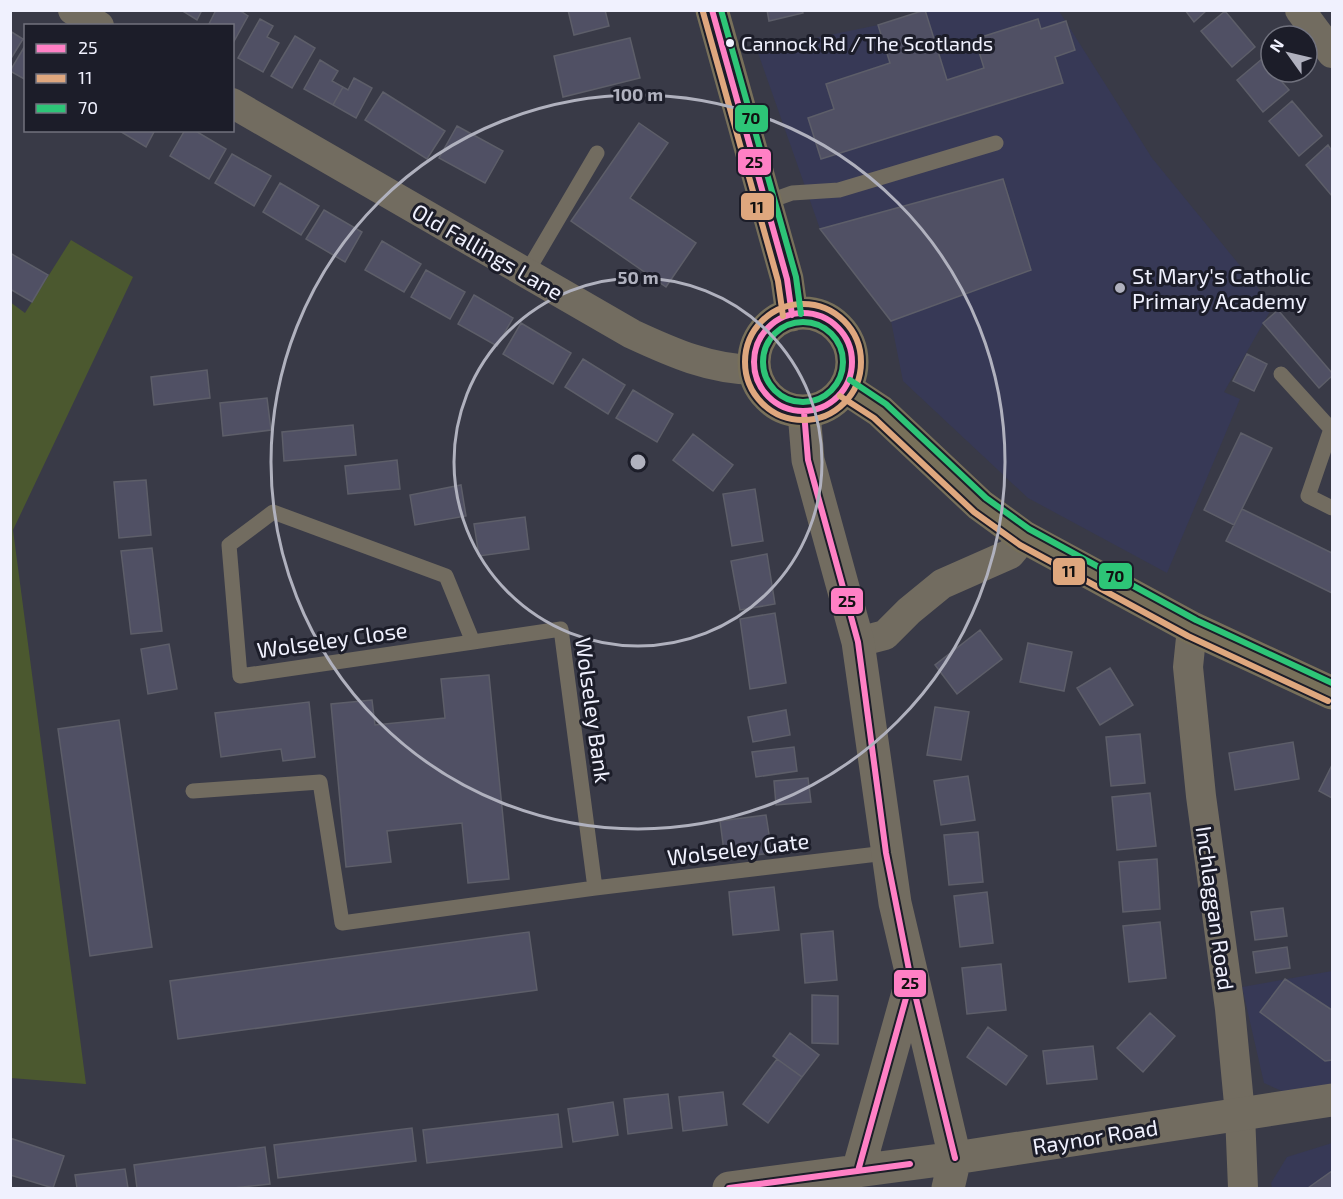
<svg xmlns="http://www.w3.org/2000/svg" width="1343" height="1199" font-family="'Exo 2',sans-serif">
<rect width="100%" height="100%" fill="#393a47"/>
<!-- built -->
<path fill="#373956" d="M924 11H1059L1152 158 1273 306 1224 392 1240 399 1167 573 1028 498 903 381 891 321 1031 270 1004 179 856 222 820 229 757 50 878 25Z
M1332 971V1089L1293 1096 1264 1083 1242 987Z
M1332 1143V1188H1272L1271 1183 1287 1157Z"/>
<!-- green -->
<path fill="#4b582f" d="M71 240 133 277 13 530 86 1084 11 1078 10 302 25 313Z"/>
<!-- building -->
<path fill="#505064" stroke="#5d5e69" stroke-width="1.5" d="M181 10H202L197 20Z
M216 10H239L248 16 232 45V26H208Z
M568 10H605L609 26 574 35Z
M767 10H802L803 13 769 21Z
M925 10 947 80 984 68 975 39 1038 19 1041 29 1066 21 1075 50 1055 57 1063 83 821 159 808 118 834 109 826 84 890 63 878 25Z
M1185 10H1207L1194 22Z
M1225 11 1255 47 1232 67 1201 31Z
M260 19 273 26 267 37 279 43 263 72 238 58Z
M10 31 23 39 10 60Z
M295 36 315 48 292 88 271 76Z
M630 38 640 78 563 97 554 56Z
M26 44V80L10 71Z
M1262 59 1289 90 1263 112 1237 80Z
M320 60 338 71 332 81 343 87 333 105 304 89Z
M354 78 372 88 356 118 333 105 343 87 348 90Z
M383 92 445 131 427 159 365 120Z
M1292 101 1322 136 1299 156 1269 121Z
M639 123 668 143 630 198 696 243 666 287 571 221Z
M457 126 503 151 485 183 439 158Z
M118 130H155L146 147Z
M185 130H194L226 149 209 179 170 156Z
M1328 145 1332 151V196L1306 165Z
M232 154 271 176 254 206 215 183Z
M1003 179 1031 270 891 321 820 229Z
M280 183 319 206 301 235 263 212Z
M324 210 362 232 345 262 306 239Z
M382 241 421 264 404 292 365 270Z
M10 253 48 275 32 302 10 289Z
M426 270 465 292 450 319 411 297Z
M474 295 513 318 497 346 458 324Z
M1278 310 1332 373V376L1319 388 1263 323Z
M521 323 571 353 553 384 503 354Z
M1247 354 1267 364 1254 391 1233 381Z
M583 359 625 385 608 414 565 387Z
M207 370 210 398 154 405 151 377Z
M633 390 673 414 657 442 616 418Z
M267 398 271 430 223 436 220 403Z
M353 425 356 455 284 461 282 432Z
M1241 433 1272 448 1234 525 1204 510Z
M693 434 733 465 713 491 673 460Z
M397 460 400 489 348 494 345 466Z
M146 480 151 535 119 538 114 482Z
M461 485 466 516 415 525 410 495Z
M755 489 763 541 732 546 723 494Z
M1242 509 1332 553V593L1226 541Z
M525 517 529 549 479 556 474 524Z
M152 548 162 631 131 634 121 551Z
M767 554 775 604 740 610 731 561Z
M775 613 786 683 750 689 740 619Z
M980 630 1002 659 957 694 935 665Z
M1028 643 1072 652 1064 691 1020 682Z
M169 644 177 689 148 694 141 649Z
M1110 668 1133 705 1100 725 1077 688Z
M489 675 509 879 468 883 462 823 387 831 391 862 346 867 331 704 372 700 375 725 445 718 441 679Z
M309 702 315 757 283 761 281 749 221 757 215 713Z
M935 707 969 712 961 760 927 755Z
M786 710 790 735 753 742 748 717Z
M119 720 152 947 90 956 58 729Z
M1140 734 1145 783 1111 786 1106 737Z
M1293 742 1299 779 1235 790 1229 753Z
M794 747 797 771 756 777 752 752Z
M1332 765V798L1319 791Z
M968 776 975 820 941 825 934 781Z
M808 778 811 802 776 805 774 781Z
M1150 793 1156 846 1117 850 1112 797Z
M766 815 772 853 725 859 720 821Z
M978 832 983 882 949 885 944 835Z
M1157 859 1160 909 1123 912 1119 862Z
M774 887 779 930 733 935 729 892Z
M987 892 993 943 960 947 954 896Z
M1283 908 1287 936 1255 940 1251 912Z
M1160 922 1166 978 1129 982 1123 926Z
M833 931 837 980 805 983 801 934Z
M529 932 537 990 178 1039 170 981Z
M1287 947 1290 968 1256 973 1253 952Z
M1001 964 1006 1010 967 1014 962 968Z
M1285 979 1332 1010V1060L1325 1061 1260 1012Z
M812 995 838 996V1044L812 1043Z
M1150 1013 1175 1036 1143 1072 1117 1048Z
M988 1027 1027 1056 1006 1085 967 1057Z
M790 1033 819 1055 802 1077 773 1056Z
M1093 1046 1097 1079 1047 1084 1043 1051Z
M777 1059 802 1077 768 1123 743 1104Z
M723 1092 727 1125 683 1131 679 1097Z
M668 1094 672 1128 628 1134 624 1099Z
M613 1102 618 1135 573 1142 568 1109Z
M558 1114 562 1147 427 1163 423 1130Z
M412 1128 416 1161 278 1178 274 1145Z
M10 1138 64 1156 53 1188 10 1175Z
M265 1147 270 1184 233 1188H137L134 1165Z
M125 1169 128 1188H77L75 1175Z
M1332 1171V1188H1308Z"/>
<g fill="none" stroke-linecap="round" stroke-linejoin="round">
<!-- service -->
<path stroke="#726c60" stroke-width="15" d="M767 202 792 193 839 190 996 143
M527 272 597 153
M1281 374 1331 429 1308 496 1332 508
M473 642 240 676 229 545 273 512 446 576 473 642 561 629 595 888
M193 791 320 782 342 923 595 888 886 853"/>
<!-- minor -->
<path stroke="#726c60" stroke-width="30" d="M73 10 99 26
M1300 10 1332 53
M232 103 632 334C673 353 709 369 755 370
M1192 628 1188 667 1201 796 1230 1009 1240 1114 1243 1188
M858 642 885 635 909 611 942 584 1010 554 1024 537"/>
<!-- tertiary -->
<path stroke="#726c60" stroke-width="33" d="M804 412 808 460 858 642 895 903 955 1158 948 1188
M858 1171 911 982
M729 1188 955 1158 1332 1100"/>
<!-- trunk -->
<path stroke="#78705a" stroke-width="33" d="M712 10 787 279 792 315
M754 362a49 49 0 1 1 98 0a49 49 0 1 1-98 0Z
M845 388 880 411 980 505 1024 537 1192 628 1332 693"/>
<defs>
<path id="bus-1" d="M712 10 787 279 792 315
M754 362a49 49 0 1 1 98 0a49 49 0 1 1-98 0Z
M804 412 808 460 858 642 886 853 911 980 858 1171
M912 982 955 1158
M729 1188 910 1164"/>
<path id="bus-2" d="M703 12 778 281 783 316
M745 362a58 58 0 1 1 116 0a58 58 0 1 1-116 0Z
M840 396 874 418 974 512 1020 545 1188 636 1328 701"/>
<path id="bus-3" d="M721 10 796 277 801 314
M763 362a40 40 0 1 1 80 0a40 40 0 1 1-80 0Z
M850 380 886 404 986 498 1029 529 1196 620 1332 683"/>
</defs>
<!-- bus-1 casing -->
<use href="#bus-1" stroke="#1c1d29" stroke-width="10"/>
<!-- bus-2 casing -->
<use href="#bus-2" stroke="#1c1d29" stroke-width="10"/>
<!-- bus-3 casing -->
<use href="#bus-3" stroke="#1c1d29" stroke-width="10"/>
<!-- bus-1 -->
<use href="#bus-1" stroke="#ff80c5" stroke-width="6"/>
<!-- bus-2 -->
<use href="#bus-2" stroke="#dfa77e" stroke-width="6"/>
<!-- bus-3 -->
<use href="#bus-3" stroke="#2dc577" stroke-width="6"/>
</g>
<!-- distance rings -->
<g fill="none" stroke="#b0b1be" stroke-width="3">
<circle cx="638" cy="462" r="184"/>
<circle cx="638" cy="462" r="367"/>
</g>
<!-- markers -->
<circle fill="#f0f1fe" stroke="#1c1d29" stroke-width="2" cx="730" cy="43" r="5"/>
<circle fill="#b0b1be" stroke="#1c1d29" stroke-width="2" cx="1120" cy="288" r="6"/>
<g text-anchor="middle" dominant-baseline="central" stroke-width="6" stroke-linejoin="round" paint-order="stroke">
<!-- bus labels -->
<g font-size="20" fill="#f0f1fe" stroke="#1c1d29" text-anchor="start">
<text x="741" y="43">Cannock Rd / The Scotlands</text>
</g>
<!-- street labels -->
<g font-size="22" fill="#f0f1fe" stroke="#1c1d29">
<text transform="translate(488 251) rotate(30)">Old Fallings Lane</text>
<text transform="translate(332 639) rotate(-8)">Wolseley Close</text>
<text transform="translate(594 710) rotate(82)">Wolseley Bank</text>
<text transform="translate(738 848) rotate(-7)">Wolseley Gate</text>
<text transform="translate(1216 908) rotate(82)">Inchlaggan Road</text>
<text transform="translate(1095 1136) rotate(-9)">Raynor Road</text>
</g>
<!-- poi labels -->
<g font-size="22" fill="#f0f1fe" stroke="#1c1d29" text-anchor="start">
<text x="1132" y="275">St Mary's Catholic<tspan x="1132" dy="25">Primary Academy</tspan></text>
</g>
</g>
<circle cx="638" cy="462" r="9" fill="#b0b1be" stroke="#1c1d29" stroke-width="3"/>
<g font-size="18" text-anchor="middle" font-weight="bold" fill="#b0b1be" stroke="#1c1d29" stroke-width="6" stroke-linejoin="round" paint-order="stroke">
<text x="638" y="101">100 m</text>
<text x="638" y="284">50 m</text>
</g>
<g stroke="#1c1d29" stroke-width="2">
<rect x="734" y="104" width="35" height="29" rx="6" fill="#2dc577"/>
<rect x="737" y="148" width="35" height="28" rx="6" fill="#ff80c5"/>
<rect x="740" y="192" width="35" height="29" rx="6" fill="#dfa77e"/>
<rect x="1052" y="557" width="34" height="29" rx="6" fill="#dfa77e"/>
<rect x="1098" y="562" width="35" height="28" rx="6" fill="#2dc577"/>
<rect x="830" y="587" width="34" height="28" rx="6" fill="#ff80c5"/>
<rect x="893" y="969" width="34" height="29" rx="6" fill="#ff80c5"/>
</g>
<g font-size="16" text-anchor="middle" font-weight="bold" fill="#111">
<text x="751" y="124">70</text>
<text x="754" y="168">25</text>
<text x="757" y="213">11</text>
<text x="1069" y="577">11</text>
<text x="1115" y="582">70</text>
<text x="847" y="607">25</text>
<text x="910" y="989">25</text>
</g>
<!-- border -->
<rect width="1343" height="1199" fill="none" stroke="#f0f1fe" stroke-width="24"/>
<!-- legend -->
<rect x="24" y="24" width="210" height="108" fill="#1c1d29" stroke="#71727e" stroke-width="1.5"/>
<rect x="36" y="44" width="30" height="9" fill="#ff80c5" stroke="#71727e" stroke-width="1.5"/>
<text x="78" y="54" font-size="18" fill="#f0f1fe">25</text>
<rect x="36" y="74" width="30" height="9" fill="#dfa77e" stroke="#71727e" stroke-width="1.5"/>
<text x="78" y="84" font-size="18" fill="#f0f1fe">11</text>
<rect x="36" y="104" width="30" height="9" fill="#2dc577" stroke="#71727e" stroke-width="1.5"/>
<text x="78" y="114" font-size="18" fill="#f0f1fe">70</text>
<!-- north arrow -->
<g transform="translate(1289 54) rotate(304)"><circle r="28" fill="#1c1d29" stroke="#71727e" stroke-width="1.5"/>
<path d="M0-4.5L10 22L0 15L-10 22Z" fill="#b0b1be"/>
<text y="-9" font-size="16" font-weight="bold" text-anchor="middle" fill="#f0f1fe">N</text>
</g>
</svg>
